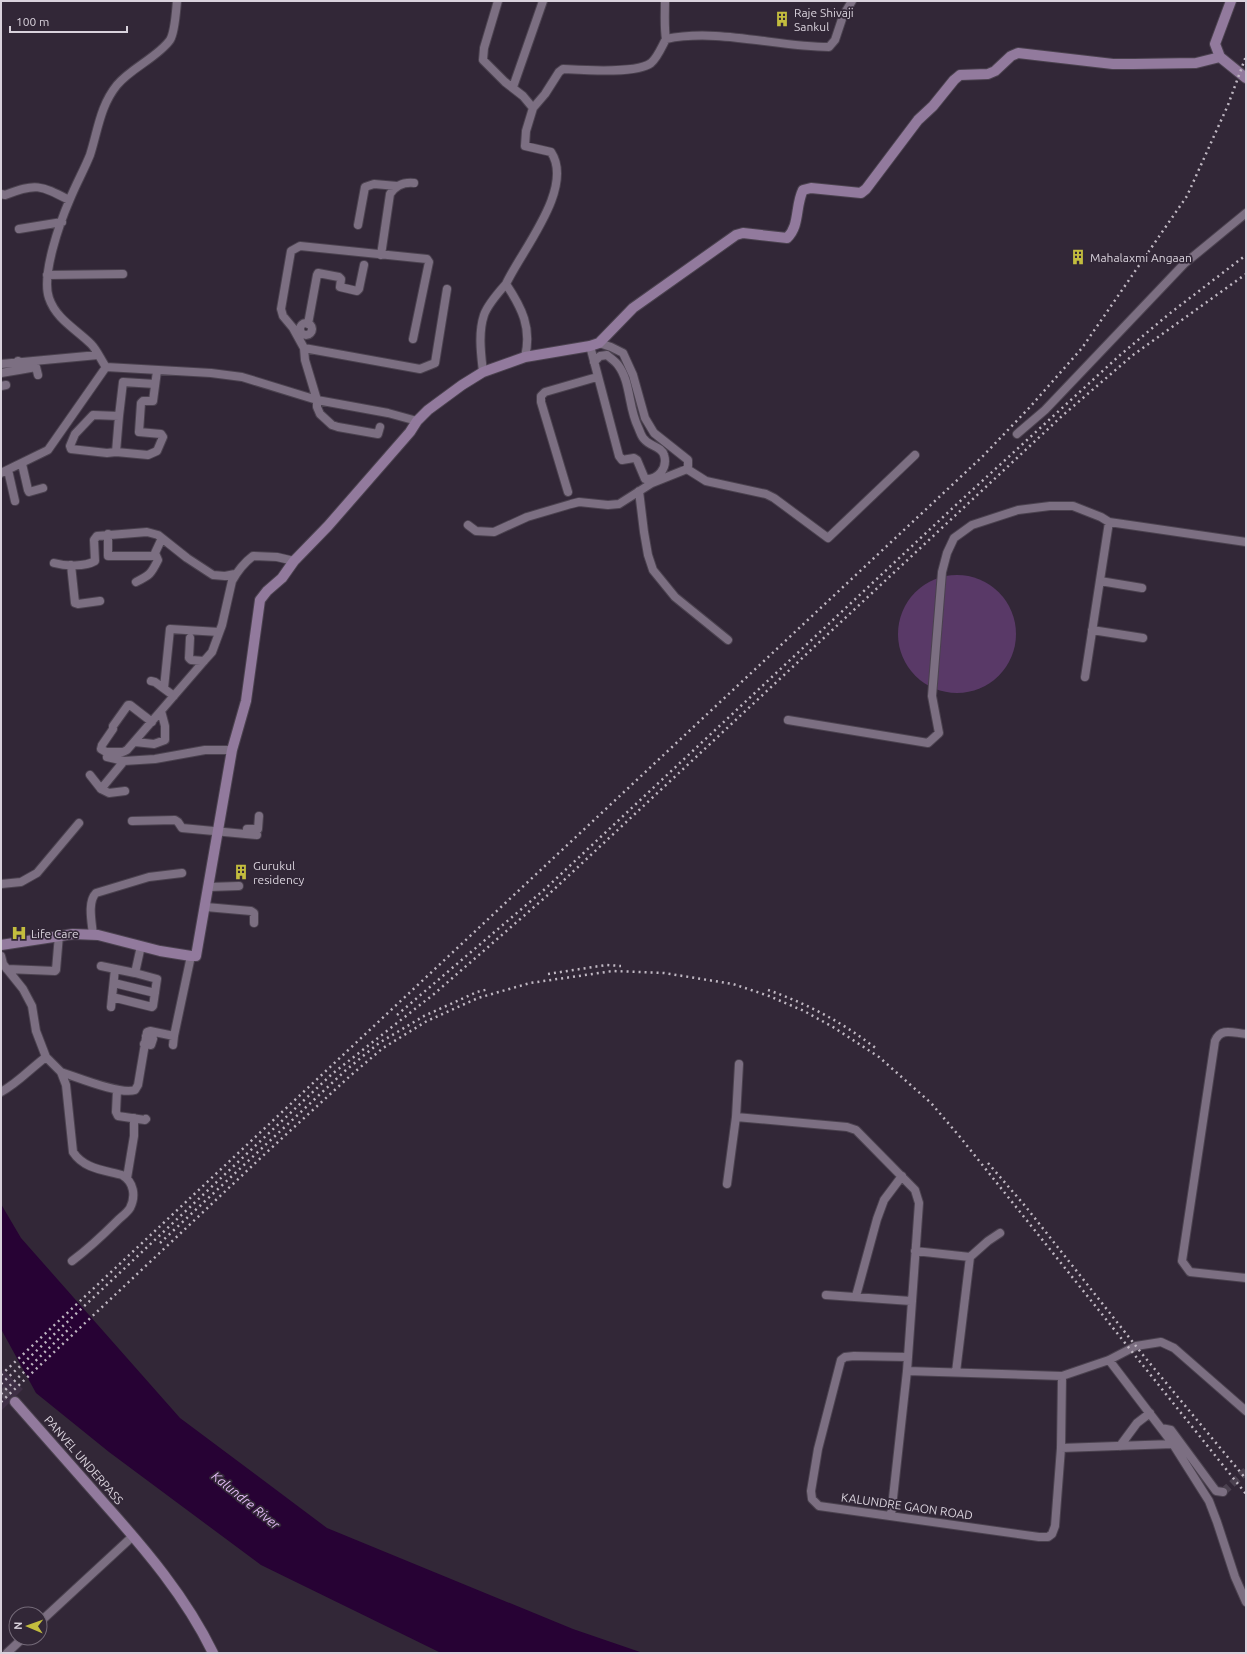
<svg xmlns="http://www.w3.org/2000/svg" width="1247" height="1654" font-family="Ubuntu,sans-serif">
<rect width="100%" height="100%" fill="#322737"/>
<!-- built -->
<path fill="#3e2f45" d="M3 1370 23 1389 1 1411V1372Z"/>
<!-- green -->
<path fill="#593967" d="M898 634a59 59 0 1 1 118 0a59 59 0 1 1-118 0Z"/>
<!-- water -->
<path fill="#270234" d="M1 1204 21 1238 180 1418 327 1528 573 1629 643 1653H441L261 1565 109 1452 36 1393 1 1329Z"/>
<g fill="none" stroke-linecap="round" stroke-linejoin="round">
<!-- street-tunnel -->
<path stroke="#4b4150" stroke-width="8" stroke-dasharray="8 4" stroke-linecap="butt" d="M1223 1492 1246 1471"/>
<!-- secondary-tunnel -->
<path stroke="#4b4150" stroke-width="10" stroke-dasharray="10 5" stroke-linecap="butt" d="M1 1390 15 1402"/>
<defs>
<path id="street" d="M177 1C176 11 175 32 170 40 158 57 131 68 117 85 100 106 98 130 90 155 84 170 76 184 70 199 60 222 41 275 49 298 56 319 76 329 91 344 97 350 101 360 106 367L211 373 242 377 317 400 388 413 417 421
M498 1 484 48 483 60 505 82 523 96 533 108 526 131 525 146 551 152C575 188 521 251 506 284 522 308 532 328 525 357
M665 1C665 14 664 27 666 39
M513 87 543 1
M533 108 545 94 559 72 563 69C583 70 637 74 651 63 658 57 662 46 666 39 718 28 777 47 829 47L835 40 843 16 852 1
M1 194 5 195C36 183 40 185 69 200
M358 225 365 187 374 184 397 186
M19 229 62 222
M381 255 390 194C396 185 404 182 414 183
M47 275 123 274
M300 329a6 6 0 1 1 12 0a6 6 0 1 1-12 0Z
M308 324 317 275 318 273 339 277 341 279 340 287 357 291 359 289 364 265
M590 346 619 456 622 460 634 458 637 460 645 479C658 480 668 468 664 455 662 447 650 446 645 440 641 437 640 431 638 427 628 407 631 382 618 365 615 361 610 358 607 355L600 356 594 362
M304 348 420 369 435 363 447 289
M18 361 19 370 36 367 38 375
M1 364 98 355
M483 372C481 354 478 333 484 315 488 304 498 293 506 284
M1 373 19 370
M155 384 123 382 119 416 93 415 75 434 70 446 71 449 107 453 116 452 148 455 157 451 163 437 161 434 139 432 141 403 143 401H153L157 371
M1 386 6 385
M380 427 378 434 338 427 332 425 320 414 317 407V400L305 360 304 348 293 328 283 316 281 309 291 251 300 246 427 259 429 262 413 339
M1017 434 1045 410 1184 264 1246 213
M116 452 119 416
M22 464 28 490 29 492 43 488
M687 469 706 481 766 494 774 498 828 538 915 455
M8 470 15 501
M1 473 48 450 106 367
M639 491 644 532 648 555 653 570 675 597 728 640
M568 492 541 402V396L545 392 597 377
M468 525 476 531 494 532 527 517 571 504 579 502 608 505 619 504 652 483 687 469 688 466V460L654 433 645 418 633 375 623 353 611 347 599 343
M108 534V556H155
M54 563C65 566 85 567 95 561L94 540 97 536 147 532 158 535 187 558 213 575 225 576 235 574
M71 565 75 603 78 604 100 601
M1100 581 1142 588
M136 582C150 575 151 574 158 560L155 553 162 538
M1092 630 1143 638
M190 638 189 658 191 660 204 661
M1085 677 1109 522
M151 681 155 682 174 696
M164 688 170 629 219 632
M788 720 928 743 939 733 932 696 942 572 947 553 954 538 972 525 1018 510 1050 506H1073L1101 517 1109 522 1246 542
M152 722 130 705H128L113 726V729L102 745 101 749 106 752H123L127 750 204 661 212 652 222 625 232 581C237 572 245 562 253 556L277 557 294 561
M135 742 154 744 165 740V726L161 711
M107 757 124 761
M90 775 101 789
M125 791 109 793 101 789 124 761 155 759 205 750H232
M132 821 175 820 178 822 182 828 257 835
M247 834V829H258L259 816
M1 884 21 882 37 873 79 823
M209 887 239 886
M206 907 251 911 254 913V923
M93 935C92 923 87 902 96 893L149 877 182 873
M1 956 3 964 23 989 32 1006 36 1031 46 1057 61 1072 66 1085 73 1152C84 1169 104 1170 122 1175 134 1182 136 1196 130 1208 127 1213 121 1217 117 1221 102 1236 88 1249 72 1261
M101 966 135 973 141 946
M7 969 55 971 56 970 59 935
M114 983 155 993
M112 997 115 969
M111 1007 112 997 152 1007 153 1006 157 979 135 973
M1246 1034C1233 1033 1221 1027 1215 1041L1182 1261 1190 1272 1246 1278
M144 1044 151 1045 153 1039 146 1036
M173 1045 174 1036
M61 1072C77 1077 120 1095 135 1090L138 1085 147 1032 150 1031 174 1036 191 956
M117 1090 116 1112 118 1116 145 1120 146 1119
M1 1092C18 1083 31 1068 46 1057
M736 1117 847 1127 856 1130 915 1190 919 1203 907 1371 1062 1376 1109 1360 1136 1346 1161 1342 1174 1348 1246 1411
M127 1178 134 1136V1118
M727 1184 736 1117 739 1064
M915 1251 970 1257
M826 1295 911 1301
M856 1296 877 1219 884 1200 902 1176
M907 1357 854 1356 845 1357 841 1360 818 1449 811 1491 812 1499 819 1506 1039 1537H1048L1052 1534 1055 1526 1061 1448 1062 1376
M1109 1360 1173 1444 1209 1501 1217 1522 1235 1577 1246 1602
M956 1372 970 1257 988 1241 1000 1233
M1161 1428 1171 1430 1216 1491 1223 1492
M1120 1446 1137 1423 1150 1413
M1061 1448 1173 1444
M891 1516 907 1371
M40 1622 133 1536
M7 1653 23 1638"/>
<path id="secondary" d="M1231 1 1215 44 1220 57 1246 78
M1 945 73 934 98 935 160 951 191 956H196L232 750 246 701 260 600 267 591 282 578 294 561 328 526 410 432 417 421 428 410 462 385 483 372 525 357 590 346 599 343 633 308 736 235 743 233 787 238C800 226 795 206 803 190L811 188 861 193 866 189 918 120 933 106 954 80 960 75 988 74 995 71 1011 56 1018 53 1113 64H1134L1196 63 1220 57
M15 1402C45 1436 74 1469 104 1503 145 1549 186 1597 213 1653"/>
</defs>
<!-- street casing -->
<use href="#street" stroke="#4b424f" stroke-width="10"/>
<!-- secondary casing -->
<use href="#secondary" stroke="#4b424f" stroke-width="12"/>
<!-- street -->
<use href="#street" stroke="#7c6f82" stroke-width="8"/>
<!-- secondary -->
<use href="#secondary" stroke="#927a9d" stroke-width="10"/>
<!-- rail -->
<path stroke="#c0b8c3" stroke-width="2.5" stroke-dasharray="2 4" stroke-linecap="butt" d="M548 974 606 965 621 966
M768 990C808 1004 844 1023 878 1050
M397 1015 545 889 957 504 1119 356 1169 314 1246 255
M988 1163 1026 1207 1143 1355 1246 1479
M160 1243 346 1070 379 1043 424 1016 477 992 489 989
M1 1375 983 456 1029 408 1082 348 1187 196 1228 105 1246 56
M1 1384 332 1074 434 994 549 894 1062 416 1133 355 1246 274
M1 1394 71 1327
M1 1402 267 1152 350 1076 383 1048 427 1021 478 998 530 983 613 971 664 973 733 984 769 996 804 1011 833 1027 879 1057 931 1103 960 1137 1246 1494"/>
</g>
<!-- icons -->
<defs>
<symbol id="building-bare" viewBox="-9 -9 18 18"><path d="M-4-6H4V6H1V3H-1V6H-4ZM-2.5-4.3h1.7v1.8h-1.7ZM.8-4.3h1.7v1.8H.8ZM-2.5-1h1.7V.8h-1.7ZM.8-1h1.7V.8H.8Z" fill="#c3bd3e" stroke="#322737" stroke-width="2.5" paint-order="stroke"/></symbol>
<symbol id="hospital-bare" viewBox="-9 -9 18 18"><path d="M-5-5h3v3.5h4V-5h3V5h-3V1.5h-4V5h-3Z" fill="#c3bd3e" stroke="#322737" stroke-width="2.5" paint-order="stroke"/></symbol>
</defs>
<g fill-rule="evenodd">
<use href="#building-bare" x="771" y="8" width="22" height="22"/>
<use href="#building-bare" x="1067" y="246" width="22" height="22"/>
<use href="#building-bare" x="230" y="861" width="22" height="22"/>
<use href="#hospital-bare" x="8" y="922" width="22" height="22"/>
</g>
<g text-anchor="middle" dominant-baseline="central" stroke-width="3.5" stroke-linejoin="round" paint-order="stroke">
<!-- poi labels -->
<g font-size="12" fill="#d9d2dc" stroke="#322737" text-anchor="start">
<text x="794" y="12">Raje Shivaji<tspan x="794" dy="14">Sankul</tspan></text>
<text x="1090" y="257">Mahalaxmi Angaan</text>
<text x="253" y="865">Gurukul<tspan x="253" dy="14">residency</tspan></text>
<text x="31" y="933">Life Care</text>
</g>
<!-- street labels -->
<g font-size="12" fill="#d9d2dc" stroke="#322737">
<text transform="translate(84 1460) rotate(49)">PANVEL UNDERPASS</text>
<text transform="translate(907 1506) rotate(8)">KALUNDRE GAON ROAD</text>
</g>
<!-- water labels -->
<g font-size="13" font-style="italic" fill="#e4bcf7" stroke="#322737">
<text transform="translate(246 1500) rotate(39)">Kalundre River</text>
</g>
</g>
<!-- border -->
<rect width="1247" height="1654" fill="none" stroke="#d9d2dc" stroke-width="4"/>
<!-- north arrow -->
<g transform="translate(28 1626) rotate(272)"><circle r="19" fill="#322737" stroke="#756b79"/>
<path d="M0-3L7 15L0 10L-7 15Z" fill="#c3bd3e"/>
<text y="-6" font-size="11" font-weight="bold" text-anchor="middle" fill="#d9d2dc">N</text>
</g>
<!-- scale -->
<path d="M10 26v6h117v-6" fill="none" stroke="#d9d2dc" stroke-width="2"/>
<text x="16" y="26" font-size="12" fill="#d9d2dc" stroke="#322737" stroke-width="3" paint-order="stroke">100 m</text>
</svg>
